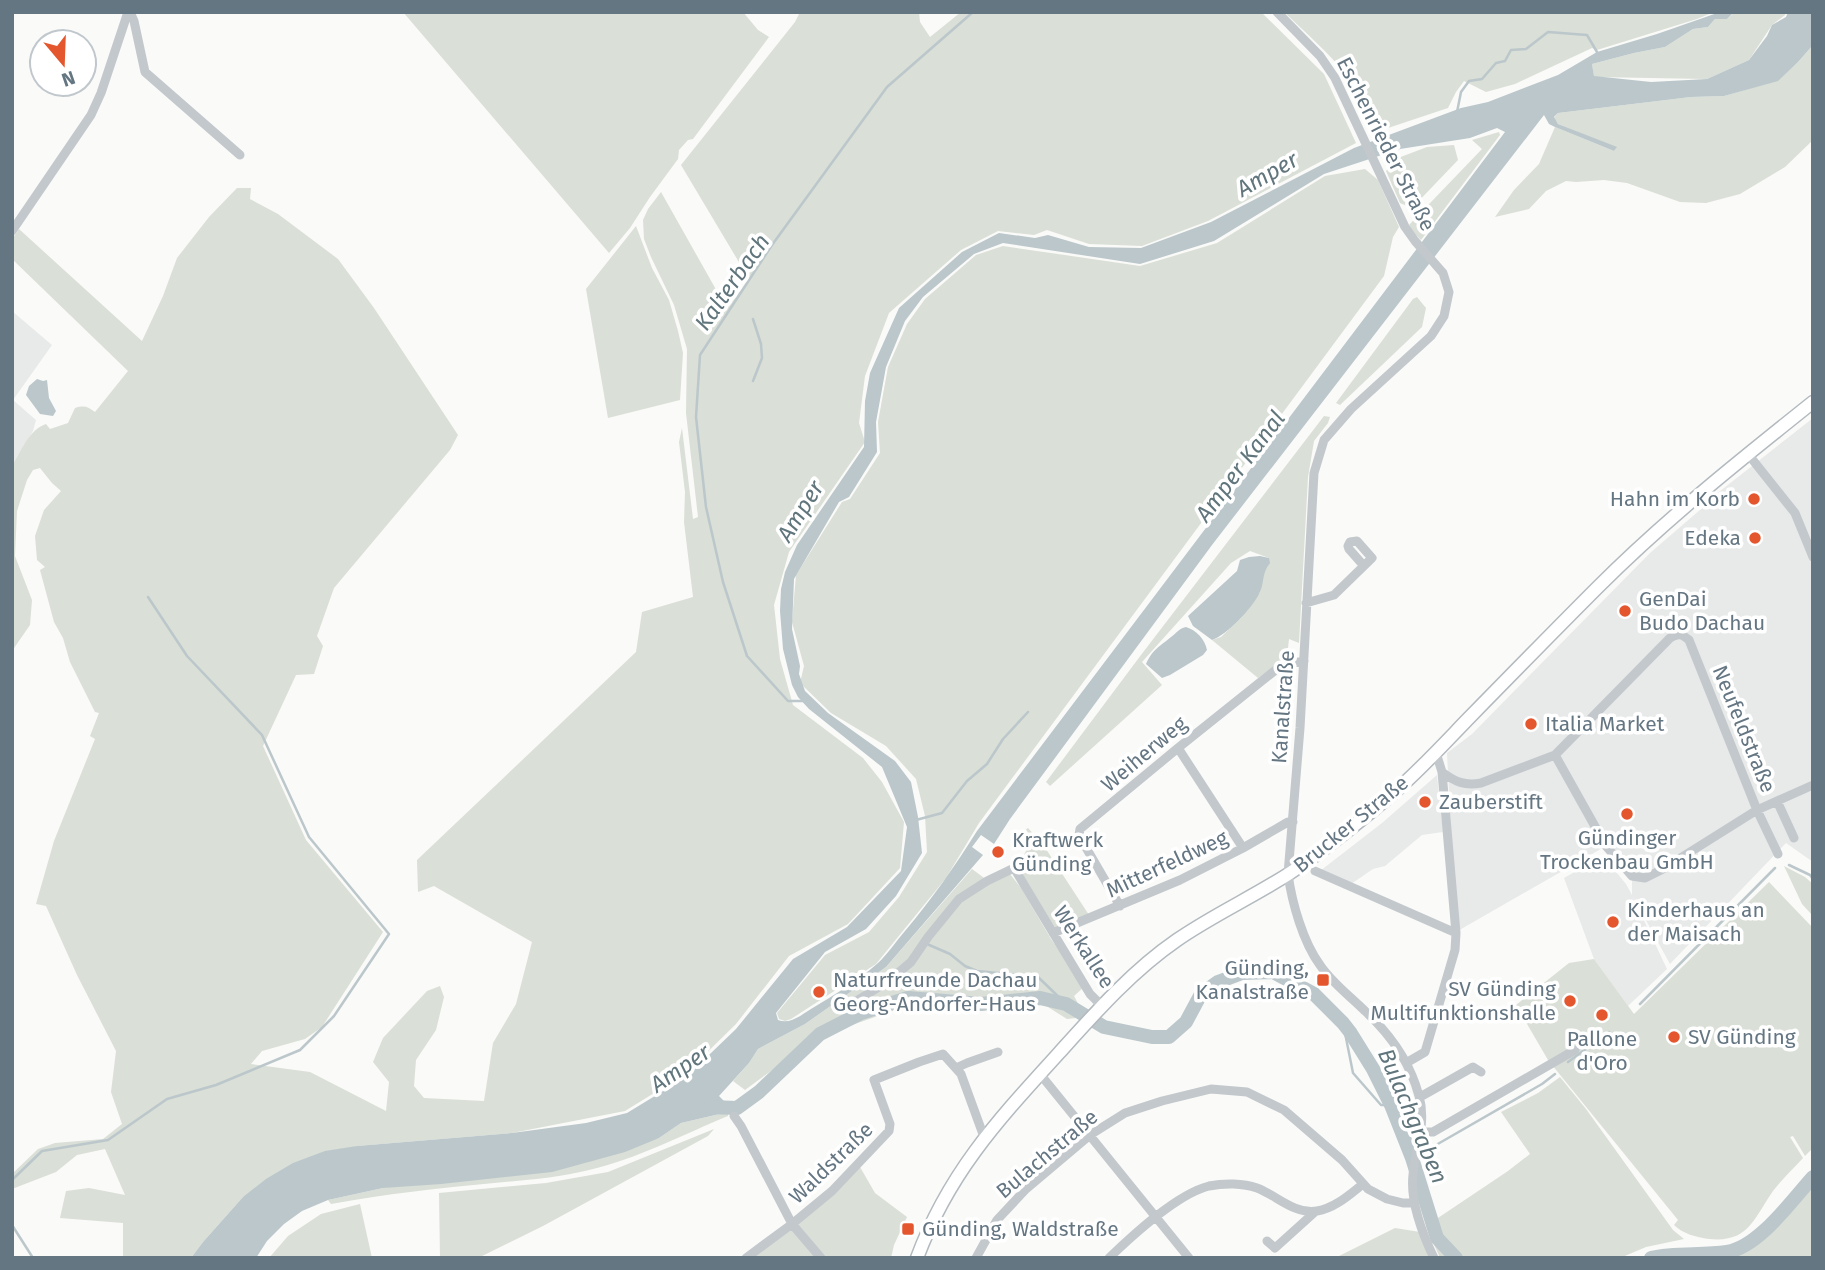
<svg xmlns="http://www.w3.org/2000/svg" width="1825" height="1270" font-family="'Fira Sans',sans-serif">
<rect width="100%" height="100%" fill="#fafaf8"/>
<!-- built -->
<path fill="#e8e9e9" d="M12 311 52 345 13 400 36 420 33 431 13 463 12 462Z
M1813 418V862L1786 843 1670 964 1632 895 1667 969 1628 1006 1594 959 1564 878 1603 856 1626 884 1632 895V876L1606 846 1456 932 1447 753 1472 734 1650 553 1708 503 1710 499Z
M1437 775 1443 832 1422 835 1385 866 1373 869 1351 884 1320 871 1382 823Z"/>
<!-- green -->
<path fill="#dadfd7" d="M403 12H743L758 30 769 37 693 139 688 140 679 150 678 159 650 197 630 228 609 253Z
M800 12H919L920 22 930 37 961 12H1261L1324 74 1356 143 1208 221 1142 246 1089 244 1047 230 1034 235 998 231 961 250 889 313 865 376 859 423 865 442 789 552 774 605 780 659 793 705 863 758 882 782 904 822 900 868 848 924 789 956 736 1024 685 1074 625 1111 512 1133 357 1146 243 1197 203 1242 191 1258H123V1223L60 1218 66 1191 89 1188 125 1195 105 1149 77 1155 56 1172 12 1189V1174L38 1149 55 1143 103 1139 122 1124 111 1092 116 1051 77 975 46 906 36 904 54 841 95 739 90 736 99 713 95 712 70 662 63 638 54 622 40 570 45 567 37 560 35 536 44 510 61 491 52 483 40 468 33 470 27 480 17 511 15 556 32 600 30 625 12 651V462H14C23 448 29 430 46 424L50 429 68 423 75 408C85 405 88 407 95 412L128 371 12 259V239L19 229 142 341 163 296 177 258 209 217 237 188H251L250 199 278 214 338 259 374 308 458 435 450 450 334 588 317 636 323 646 314 674 296 675 263 746 306 840 383 932 322 1027 305 1039 262 1051 251 1064 310 1072 386 1111 389 1082 373 1062 383 1038 427 991 440 986 444 997 436 1030 416 1060 414 1086 424 1098 484 1101 493 1043 516 1004 532 942 434 886 418 892 417 860 636 652 642 612 693 597 684 522 685 492 679 442 682 428 693 519 698 517 686 413 687 349 674 305 651 257 644 239 643 220 648 209 661 192 727 309 749 279 681 165 795 22Z
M1284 12H1714L1697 19 1597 50 1592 48 1515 84 1486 92 1464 81 1456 92 1448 108 1379 131C1362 82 1321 47 1284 12Z
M1735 12H1786L1785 15 1772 25 1749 60 1707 79 1594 77 1592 64 1634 53 1665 47 1693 29 1708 27 1715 19H1727Z
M1813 45V140L1785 167 1740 194 1706 203 1680 202 1627 183 1604 180 1576 182 1566 181 1546 191 1529 209 1495 217 1514 190 1539 164 1555 127 1614 151 1616 148 1558 124 1554 118 1558 113 1691 97 1724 96 1778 80 1798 62Z
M1499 132 1500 135 1421 240 1412 231 1409 225 1482 149 1472 140Z
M1454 145 1458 160 1412 208 1400 203 1386 171 1398 158 1427 147Z
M1365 169 1378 180 1399 227 1393 237 1384 276 979 823 946 878 876 964 791 1019 785 1021 779 1019 777 1013 825 955 869 932 899 897 927 852 925 816 916 779 886 746 831 713 800 683 804 666 792 622 796 575 842 502 850 499 880 453 878 422 888 367 907 324 925 299 976 255 1003 246 1140 266 1217 243 1325 176Z
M636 226 652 268 669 300 678 331 683 353 680 400 608 418 586 289Z
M1417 297 1426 308 1422 327 1340 405 1336 403 1413 299Z
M1324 416 1330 417 1328 423 1314 441 1308 477 1299 643 1289 639 1287 657 1258 678 1212 640 1221 637 1241 618 1260 592 1262 578 1269 558 1250 551 1231 563 1142 662 1162 685 1050 786 1046 782 1141 655Z
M1028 828 1044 846 1089 915 1056 929 1018 867 1026 851 1020 834Z
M1784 866 1805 877 1813 884V916L1802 904Z
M972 869 991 883 1010 874 1021 888 1051 939 1085 986 1074 996 1082 1011 1076 1018 1067 1019 1040 1002 984 1009 912 1004 835 1031 797 1052 745 1090 733 1081 749 1063 758 1049 805 1024 886 967Z
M1769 882 1813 928V1148L1805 1156 1793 1136 1790 1137 1803 1158C1793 1169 1782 1179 1773 1191 1754 1218 1749 1243 1709 1239 1696 1237 1683 1234 1674 1225L1678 1220 1548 1060 1516 1005 1569 963 1594 959 1634 1014Z
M1560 1077 1586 1109 1673 1230 1684 1239 1646 1247 1620 1258H1440L1426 1226 1508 1171 1530 1154 1501 1112 1538 1093Z
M728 1112V1116C682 1135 637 1159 589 1170 558 1178 526 1180 494 1183 439 1188 385 1194 331 1204L328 1200 383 1188 659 1138 681 1123Z
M714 1129 708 1136 543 1226 478 1258H440L439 1193 546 1183 608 1172Z
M860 1167 875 1193 907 1217 894 1245 891 1258H750Z
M1813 1186V1258H1734C1767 1241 1789 1214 1813 1186Z
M360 1204 372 1258H269L288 1236 321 1214Z
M1395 1228 1420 1232 1429 1258H1335Z"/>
<!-- water -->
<path fill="#bbc7cb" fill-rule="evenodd" d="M1720 12H1734L1727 19H1715L1708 27 1693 29 1665 47 1634 53 1592 64 1594 76 1651 82 1707 79 1749 60 1767 36 1772 25 1786 17 1788 12H1813V45L1798 62 1778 81 1724 96 1691 97 1558 113 1554 117 1558 124 1617 147 1614 151 1555 127 1549 124 1544 115 1212 545 1010 819 994 844 981 835 972 847 983 855 886 967 805 1024 758 1049 749 1063 719 1096 729 1106 728 1112 681 1123 659 1138 625 1152 552 1172 441 1184 383 1188 328 1200 302 1211 284 1224 267 1241 256 1258H191L203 1242 243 1197 266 1179 293 1163 325 1151 357 1146 512 1133 586 1123 627 1113 686 1077 736 1029 793 959 847 927 901 871 907 827 882 767 809 709 798 697 792 685 783 649 780 611 781 589 785 572 797 545 864 447 865 401 870 373 899 308 962 252 999 233 1035 238 1048 235 1089 247 1141 248 1211 222 1354 148 1461 108 1488 102 1558 75 1597 52 1657 34ZM1497 128 1505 132 977 831C955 866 932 899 905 931 896 941 888 954 878 963 858 981 834 995 811 1009 801 1015 790 1025 778 1020L776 1013 825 952 866 929 896 896 922 853 918 817 911 782 895 761 828 713 805 691 799 674 800 666 792 629 794 579 839 502 849 497 877 452 876 422 886 367 905 321 923 297 974 254 1003 243 1140 264 1214 241 1324 174 1400 149 1470 138Z
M37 379 43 381 47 380 49 398 56 411 53 416 40 414 26 395 29 386Z
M1260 556 1269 558 1270 563C1261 574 1265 583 1259 594 1252 608 1227 635 1212 640L1193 626 1188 616 1237 571 1240 560 1249 557Z
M1186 627C1196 630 1205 639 1207 650L1203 655 1170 675 1162 678 1146 664C1153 649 1159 647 1171 637 1177 633 1178 629 1186 627Z"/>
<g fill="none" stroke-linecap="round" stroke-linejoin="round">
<!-- stream -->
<path stroke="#bbc7cb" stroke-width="2.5" d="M1457 112 1461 92 1469 81 1482 79 1496 63 1505 61 1511 50 1526 49 1548 32 1587 35 1597 52
M753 381 762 358 761 344 753 319
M804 701H788L747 656 723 582 706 507 696 417 700 355 772 245 887 87 973 12
M916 820 942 813 967 781 987 764 1003 739 1028 712
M1789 865 1810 875 1813 879
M927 944 950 954 965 966 977 971 1038 977 1066 1004
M1640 1004 1775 868
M1343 1023 1353 1073 1381 1105H1391
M1568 1062 1609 1032
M1436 1145 1542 1084 1555 1074
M12 1180 42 1151 108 1140 167 1099 216 1085 300 1050 334 1016 389 934 309 837 262 735 187 656 148 597
M12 1225 33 1258"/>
<!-- river -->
<path stroke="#bbc7cb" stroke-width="14" d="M710 1107 737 1108 759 1092 820 1034 861 1013 908 998 981 1004 1040 998 1066 1004 1104 1027 1152 1037H1169L1186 1022 1201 994 1218 982 1242 973 1273 972 1314 994 1343 1023 1350 1032 1373 1069 1391 1105 1412 1158 1437 1238 1456 1258
M1651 1258C1675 1252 1702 1256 1727 1252 1759 1247 1792 1200 1813 1177"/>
<defs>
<path id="secondary" d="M917 1258C949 1172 999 1119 1059 1053 1095 1013 1132 971 1177 940 1213 915 1253 897 1290 873 1325 850 1358 823 1390 796 1417 773 1441 747 1466 721 1510 676 1554 631 1598 587 1665 520 1739 461 1813 402"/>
</defs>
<!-- secondary casing -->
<use href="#secondary" stroke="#b3babf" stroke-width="15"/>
<!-- minor -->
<path stroke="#c3c8cc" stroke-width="9" d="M130 12 134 21 145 72 240 155
M1277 12 1320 56 1335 78 1405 227 1415 241 1443 273 1449 292 1444 316 1431 336 1351 409 1324 440 1314 473 1300 728 1288 874C1292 903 1303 942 1320 965 1332 983 1350 996 1365 1011 1390 1034 1410 1062 1419 1096 1427 1123 1415 1149 1413 1175 1410 1201 1423 1235 1434 1258
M12 231 91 115 101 93 128 12
M1748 454 1795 513 1813 557
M1306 603 1334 595 1372 558 1357 541 1350 542 1348 546 1349 549 1364 566
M1178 748 1243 848
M1555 755 1606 846 1632 876 1645 878 1663 869 1757 810 1813 785
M1442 772C1455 782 1465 786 1481 783L1555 755 1670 638C1678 633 1682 634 1689 640L1757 810 1778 854
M1777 801 1794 838
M1315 871 1456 933
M1120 906 1081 839 1079 835 1080 829 1178 748 1283 664 1304 661
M1053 933 1180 880 1243 848 1288 822H1293
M858 1000 890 980 911 962 928 937 959 899 987 881 1014 868 1090 994 1102 1006
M1406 1063 1425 1052 1455 950 1456 933 1442 772 1438 759 1434 754
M956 1068 967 1063 998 1052
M1040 1074 1189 1258
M1420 1097 1473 1067 1481 1072
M734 1116 741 1126 792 1224 746 1258
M1421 1132H1433L1575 1050
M1267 1241 1275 1248 1316 1211
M821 1258 792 1224 832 1191 889 1131 890 1124 874 1080 919 1062 943 1054 961 1074 984 1137
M976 1258 997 1220 1026 1189 1090 1135 1125 1113 1162 1101 1211 1089 1247 1092 1284 1110 1342 1160 1368 1189 1387 1199 1403 1203H1414
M1109 1258C1133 1235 1177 1194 1209 1186 1224 1183 1243 1183 1257 1188 1276 1195 1295 1215 1317 1211 1335 1208 1349 1195 1363 1184"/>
<!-- secondary -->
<use href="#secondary" stroke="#fff" stroke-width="12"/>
</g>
<!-- markers -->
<g fill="#e4572e" stroke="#fff" stroke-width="2.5">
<circle cx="1754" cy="499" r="7"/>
<circle cx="1755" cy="538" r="7"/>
<circle cx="1625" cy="611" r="7"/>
<circle cx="1531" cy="724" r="7"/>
<circle cx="1425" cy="802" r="7"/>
<circle cx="1627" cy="814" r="7"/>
<circle cx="998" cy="852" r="7"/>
<circle cx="1613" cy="922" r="7"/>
<rect x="1316" y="973" width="14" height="14" rx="3.5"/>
<circle cx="819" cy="992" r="7"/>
<circle cx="1570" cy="1001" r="7"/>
<circle cx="1602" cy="1015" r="7"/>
<circle cx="1674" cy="1037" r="7"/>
<rect x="901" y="1222" width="14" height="14" rx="3.5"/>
</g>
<g text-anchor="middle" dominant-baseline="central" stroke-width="7" stroke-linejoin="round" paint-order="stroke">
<!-- street labels -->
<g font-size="21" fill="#657683" stroke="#fff">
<text transform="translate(1386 144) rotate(63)">Eschenrieder Straße</text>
<text transform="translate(1283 707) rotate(-86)">Kanalstraße</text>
<text transform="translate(1744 729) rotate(68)">Neufeldstraße</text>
<text transform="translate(1144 754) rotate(-40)">Weiherweg</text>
<text transform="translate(1351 824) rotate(-39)">Brucker Straße</text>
<text transform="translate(1167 864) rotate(-25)">Mitterfeldweg</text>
<text transform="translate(1084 947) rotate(57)">Werkallee</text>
<text transform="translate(1047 1154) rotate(-40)">Bulachstraße</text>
<text transform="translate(831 1163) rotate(-44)">Waldstraße</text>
</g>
<!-- poi labels -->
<g font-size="21" fill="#657683" stroke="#fff" text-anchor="start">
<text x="1740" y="499" text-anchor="end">Hahn im Korb</text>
<text x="1741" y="538" text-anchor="end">Edeka</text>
<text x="1639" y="599">GenDai<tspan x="1639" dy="24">Budo Dachau</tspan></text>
<text x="1545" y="724">Italia Market</text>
<text x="1439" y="802">Zauberstift</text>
<text x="1627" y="838" text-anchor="middle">Gündinger<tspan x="1627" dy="24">Trockenbau GmbH</tspan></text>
<text x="1012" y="840">Kraftwerk<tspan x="1012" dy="24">Günding</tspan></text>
<text x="1627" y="910">Kinderhaus an<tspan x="1627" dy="24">der Maisach</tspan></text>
<text x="1309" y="968" text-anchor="end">Günding,<tspan x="1309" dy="24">Kanalstraße</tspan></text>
<text x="833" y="980">Naturfreunde Dachau<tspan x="833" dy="24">Georg-Andorfer-Haus</tspan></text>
<text x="1556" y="989" text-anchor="end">SV Günding<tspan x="1556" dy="24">Multifunktionshalle</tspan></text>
<text x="1688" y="1037">SV Günding</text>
<text x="1602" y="1039" text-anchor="middle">Pallone<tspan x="1602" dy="24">d'Oro</tspan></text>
<text x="922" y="1229">Günding, Waldstraße</text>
</g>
<!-- water labels -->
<g font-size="23" font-style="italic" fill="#60757c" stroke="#fff">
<text transform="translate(1267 174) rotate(-30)">Amper</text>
<text transform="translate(732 282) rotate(-55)">Kalterbach</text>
<text transform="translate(1240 466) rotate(-53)">Amper Kanal</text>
<text transform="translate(800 511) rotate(-58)">Amper</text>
<text transform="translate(680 1068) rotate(-34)">Amper</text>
<text transform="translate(1413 1116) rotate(67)">Bulachgraben</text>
</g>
</g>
<!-- border -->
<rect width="1825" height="1270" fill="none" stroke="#657683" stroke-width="28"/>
<!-- north arrow -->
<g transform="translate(63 63) rotate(161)"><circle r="33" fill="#ffffff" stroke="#c1c8cd" stroke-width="2"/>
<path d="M0-5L12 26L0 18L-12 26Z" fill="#e4572e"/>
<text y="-10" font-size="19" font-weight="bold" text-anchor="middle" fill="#657683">N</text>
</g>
</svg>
